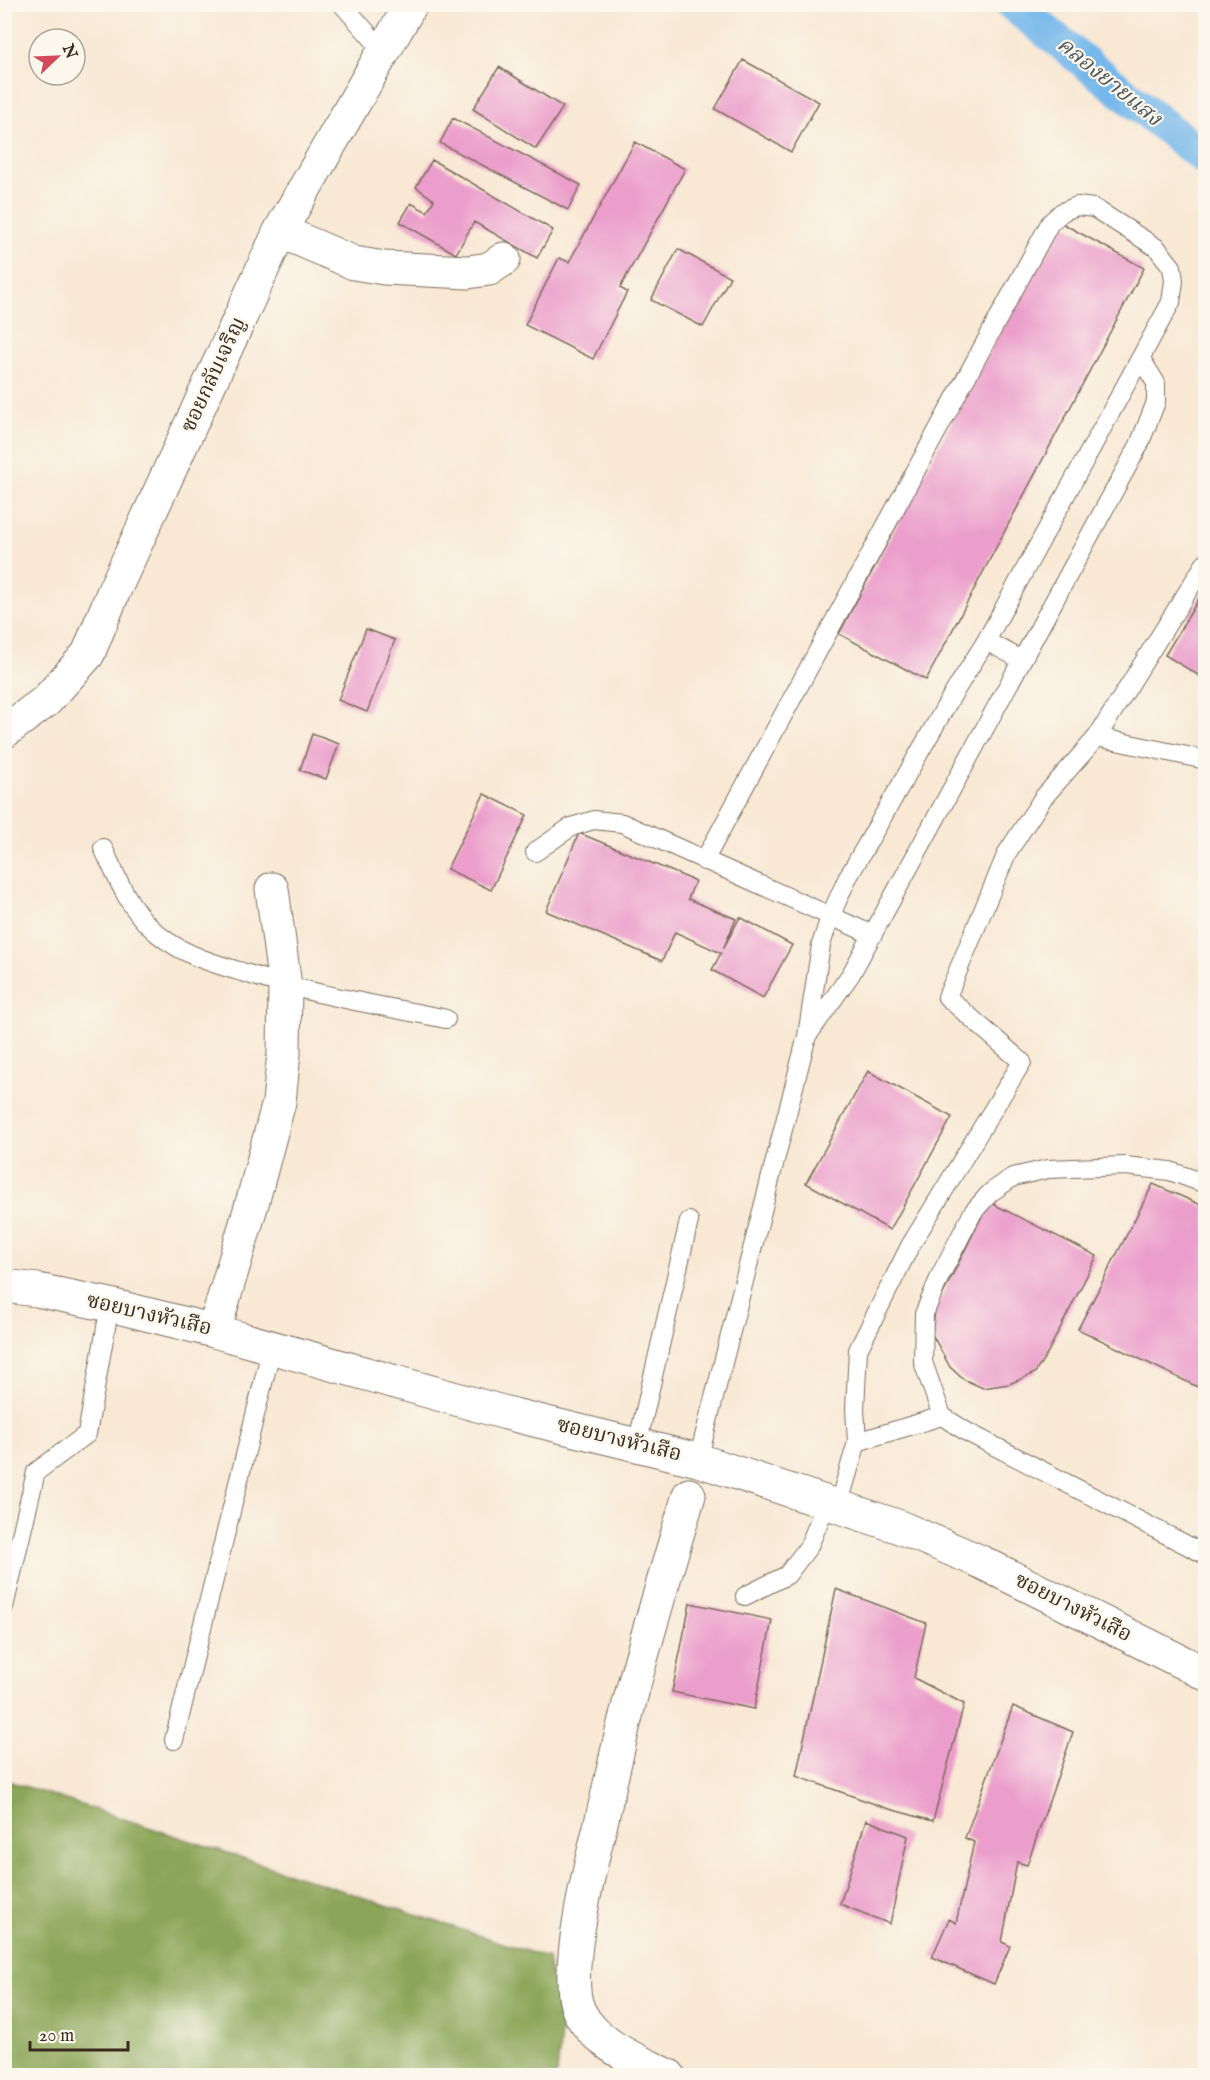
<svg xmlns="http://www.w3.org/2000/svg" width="1210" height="2080" font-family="'IM FELL English','Noto Serif Thai',serif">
<rect width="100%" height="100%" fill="#fbf7ec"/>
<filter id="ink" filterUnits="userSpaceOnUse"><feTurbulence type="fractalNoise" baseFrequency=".0167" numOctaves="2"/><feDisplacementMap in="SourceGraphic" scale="12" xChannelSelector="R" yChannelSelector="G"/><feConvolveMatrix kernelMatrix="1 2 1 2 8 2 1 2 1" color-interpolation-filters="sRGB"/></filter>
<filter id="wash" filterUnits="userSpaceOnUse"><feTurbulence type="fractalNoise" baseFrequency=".008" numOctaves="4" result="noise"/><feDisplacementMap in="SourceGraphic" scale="24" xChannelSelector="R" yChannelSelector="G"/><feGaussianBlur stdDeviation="1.35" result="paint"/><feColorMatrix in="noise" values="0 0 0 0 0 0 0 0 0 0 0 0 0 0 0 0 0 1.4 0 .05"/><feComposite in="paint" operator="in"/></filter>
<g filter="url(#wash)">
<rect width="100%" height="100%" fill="#f8e8d4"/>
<!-- forest -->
<path fill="#8ba658" stroke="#63683b" stroke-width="1.5" d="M5 1780 548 1958 561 2032 557 2075H5Z"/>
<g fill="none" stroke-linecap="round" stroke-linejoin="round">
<!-- canal -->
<path stroke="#76b8eb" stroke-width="34" d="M1012 4 1206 159"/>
</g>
<g id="blocks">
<!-- building -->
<path fill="#eb9dcb" d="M743 60 819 102 791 152 715 109Z
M499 67 563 107 536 149 473 109Z
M453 118 581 185 568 210 440 143Z
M635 142 685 169 620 288 627 292 593 359 525 325 559 258 569 262Z
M432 160 553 230 537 258 474 222 456 254 400 222 411 203 427 212 434 200 416 187Z
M1058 221 1144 268 926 680 839 634Z
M678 249 730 277 703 327 651 300Z
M1206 587V680L1165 655Z
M366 629 395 640 367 712 338 700Z
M312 734 339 744 326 779 300 770Z
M484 794 527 815 491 890 447 869Z
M579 833 695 881 688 899 736 919 723 949 740 917 792 945 763 998 712 970 721 953 675 932 662 961 546 911Z
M868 1071 952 1117 890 1230 806 1183Z
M1153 1184 1206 1207V1391L1078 1329Z
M989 1202 1097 1256 1048 1352 1035 1373 1009 1384 983 1388 963 1379 950 1367 932 1334 935 1310Z
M836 1589 926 1623 914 1678 964 1704 933 1821 886 1808 796 1776Z
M690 1603 772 1620 754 1709 672 1692Z
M1013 1706 1073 1732 1027 1865 1017 1862 1002 1942 1010 1946 994 1984 932 1957 949 1919 956 1923 974 1842 965 1838Z
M866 1820 908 1836 890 1924 840 1904Z"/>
</g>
</g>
<g filter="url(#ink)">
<use href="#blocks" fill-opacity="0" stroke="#7d6c5e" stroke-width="1.5"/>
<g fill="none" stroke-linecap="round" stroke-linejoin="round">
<defs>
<path id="lane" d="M342 4 384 52
M986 641 1022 660
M1097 737 1206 760
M103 848C116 875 127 904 149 926 175 952 208 962 242 972 308 994 378 1005 446 1019
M535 852 571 827 594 820 622 823 873 935
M810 1032 851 974 1139 445 1156 402V383L1141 359
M942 1416 923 1362 924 1314 941 1274 973 1212 990 1193 1013 1177 1048 1169 1125 1166 1170 1171 1206 1184
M857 1442 942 1416 967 1432 1206 1555
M637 1445 689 1221
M698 1460 807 1036 821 945 830 917 847 879 950 699 986 641 1171 302 1174 281 1172 267 1157 248 1094 208 1077 206 1062 212 1050 223 704 861
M838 1506 857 1442 855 1409 858 1350 910 1246 1022 1062 947 997 1007 853 1043 798 1097 737 1206 562
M745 1596 787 1575 809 1546 827 1502
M4 1607 36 1472 87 1434 110 1305
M174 1740 272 1347"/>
<path id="street" d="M280 231 354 263 384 268 468 272 489 269 504 259
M4 732 46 701 88 654 113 593 280 231 411 4
M4 1286 37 1290 110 1305 214 1331 506 1413 698 1460 897 1526 981 1562 1206 1674
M214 1331 253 1200 279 1102 284 1053 285 986 272 889
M669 2076C637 2060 595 2045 579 2011 562 1975 591 1863 601 1823 610 1785 618 1746 628 1708 646 1637 668 1566 689 1495"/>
</defs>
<!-- lane casing -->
<use href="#lane" stroke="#7d6c5e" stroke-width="20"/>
<!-- street casing -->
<use href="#street" stroke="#7d6c5e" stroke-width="35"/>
<!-- lane -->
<use href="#lane" stroke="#fff" stroke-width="18"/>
<!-- street -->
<use href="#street" stroke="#fff" stroke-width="33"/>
</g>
</g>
<g text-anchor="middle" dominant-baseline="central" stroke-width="4.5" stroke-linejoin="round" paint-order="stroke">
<!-- street labels -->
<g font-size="21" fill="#3b2a1e" stroke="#fbf7ec">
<text transform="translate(214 375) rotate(-65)">ซอยกลับเจริญ</text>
<text transform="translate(149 1315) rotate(13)">ซอยบางหัวเสือ</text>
<text transform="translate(619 1440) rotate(14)">ซอยบางหัวเสือ</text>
<text transform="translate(1073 1608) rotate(27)">ซอยบางหัวเสือ</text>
</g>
<!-- water labels -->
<g font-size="22" font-style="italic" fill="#4d555c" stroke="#fbf7ec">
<text transform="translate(1109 82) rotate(39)">คลองยายแสง</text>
</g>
</g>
<!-- margin -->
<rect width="1210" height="2080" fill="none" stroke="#fbf7ec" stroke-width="24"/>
<!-- north arrow -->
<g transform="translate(57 57) rotate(67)"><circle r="28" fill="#fbf7ec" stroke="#aea59a" stroke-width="1.5"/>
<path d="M0-4.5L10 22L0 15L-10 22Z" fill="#d1495b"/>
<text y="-9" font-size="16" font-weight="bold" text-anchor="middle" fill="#3b2a1e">N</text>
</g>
<!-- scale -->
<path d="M30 2041v9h98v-9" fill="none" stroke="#3b2a1e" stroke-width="3"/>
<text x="39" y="2041" font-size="18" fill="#3b2a1e" stroke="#fbf7ec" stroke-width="4.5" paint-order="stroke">20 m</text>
</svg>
